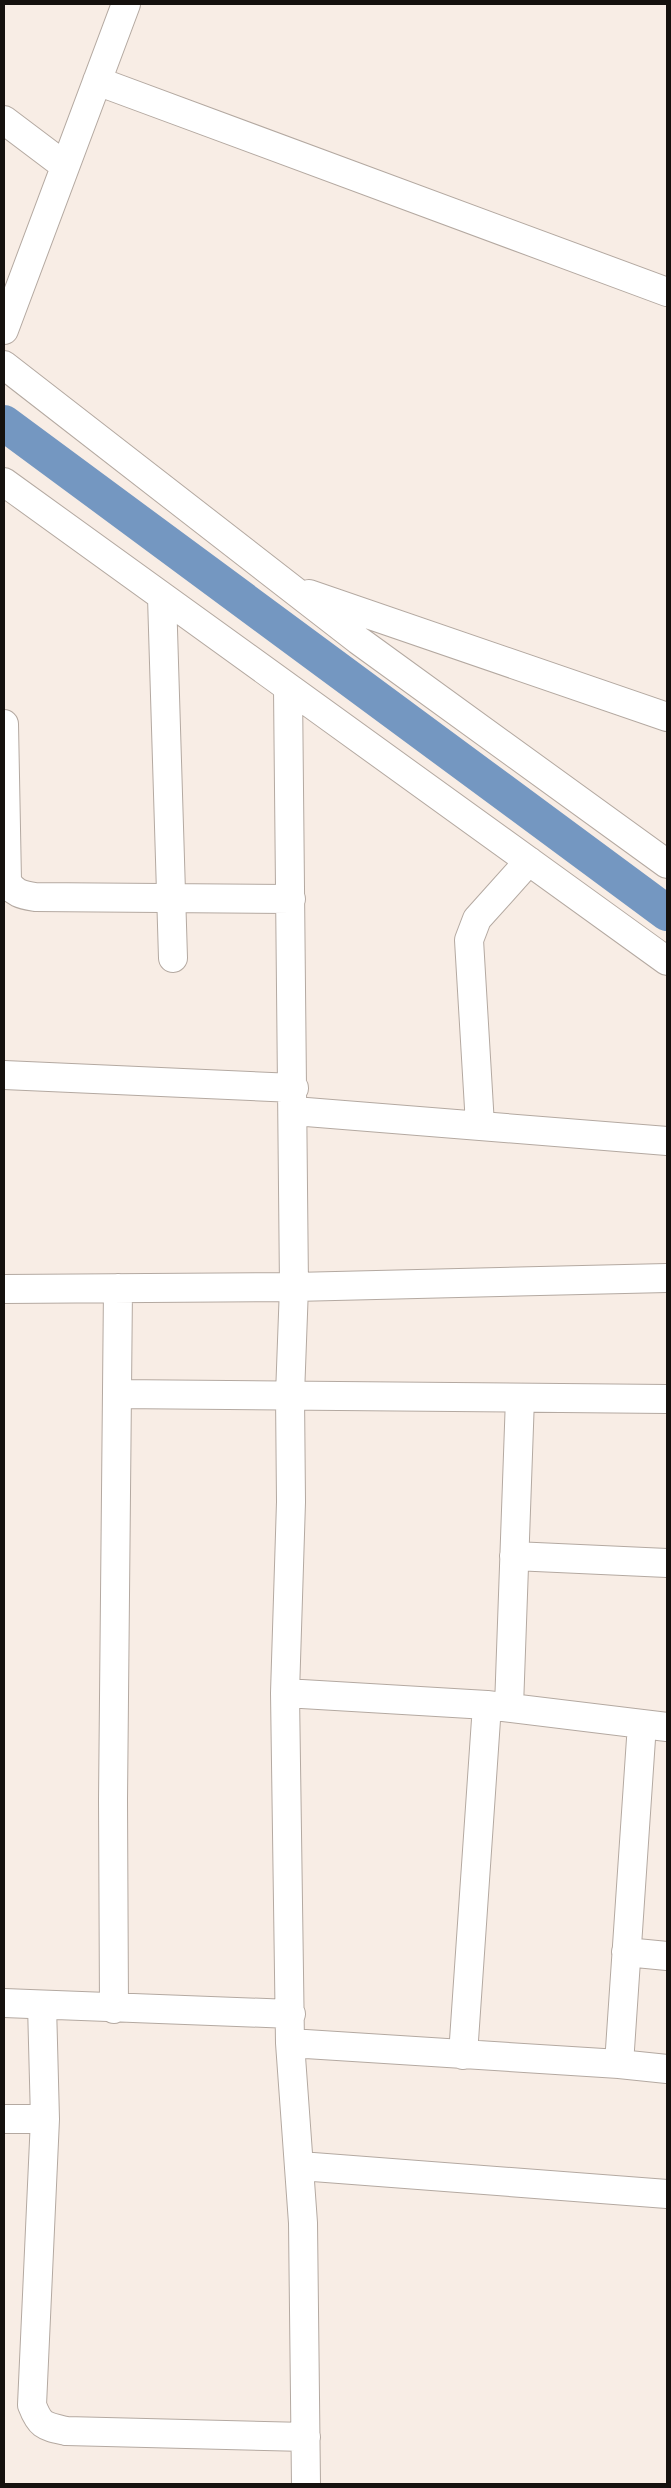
<svg xmlns="http://www.w3.org/2000/svg" width="671" height="2488" font-family="'Nunito Sans',sans-serif">
<rect width="100%" height="100%" fill="#f8ede5"/>
<g fill="none" stroke-linecap="round" stroke-linejoin="round">
<!-- canal -->
<path stroke="#7497c1" stroke-width="36" d="M4 423 667 913"/>
<defs>
<path id="minor" d="M97 81 667 292
M4 120 65 166
M4 330 126 4
M4 365 358 640 667 864
M4 482 667 961
M309 594 667 717
M162 597 173 958
M288 689 294 1287 290 1395 291 1502 285 1693 290 2043 303 2223 306 2484
M4 724 7 881C13 893 22 895 35 897L291 899
M4 1075 294 1088
M294 1111 667 1141
M480 1125 469 940 477 919 529 861
M4 1289 294 1287 667 1278
M117 1394 667 1399
M514 1556 667 1563
M285 1693 487 1705 667 1727
M509 1707 520 1398
M626 1952 667 1956
M4 2003 291 2014
M42 2005 45 2119 32 2405C40 2426 44 2426 66 2431L306 2437
M114 2009 113 1800 118 1288
M290 2043 619 2064 667 2069
M463 2055 487 1705
M619 2064 642 1724
M4 2119H45
M300 2166 667 2194"/>
</defs>
<!-- minor casing -->
<use href="#minor" stroke="#b4a9a1" stroke-width="30"/>
<!-- minor -->
<use href="#minor" stroke="#fff" stroke-width="28"/>
</g>
<!-- border -->
<rect width="671" height="2488" fill="none" stroke="#15110e" stroke-width="10"/>
</svg>
